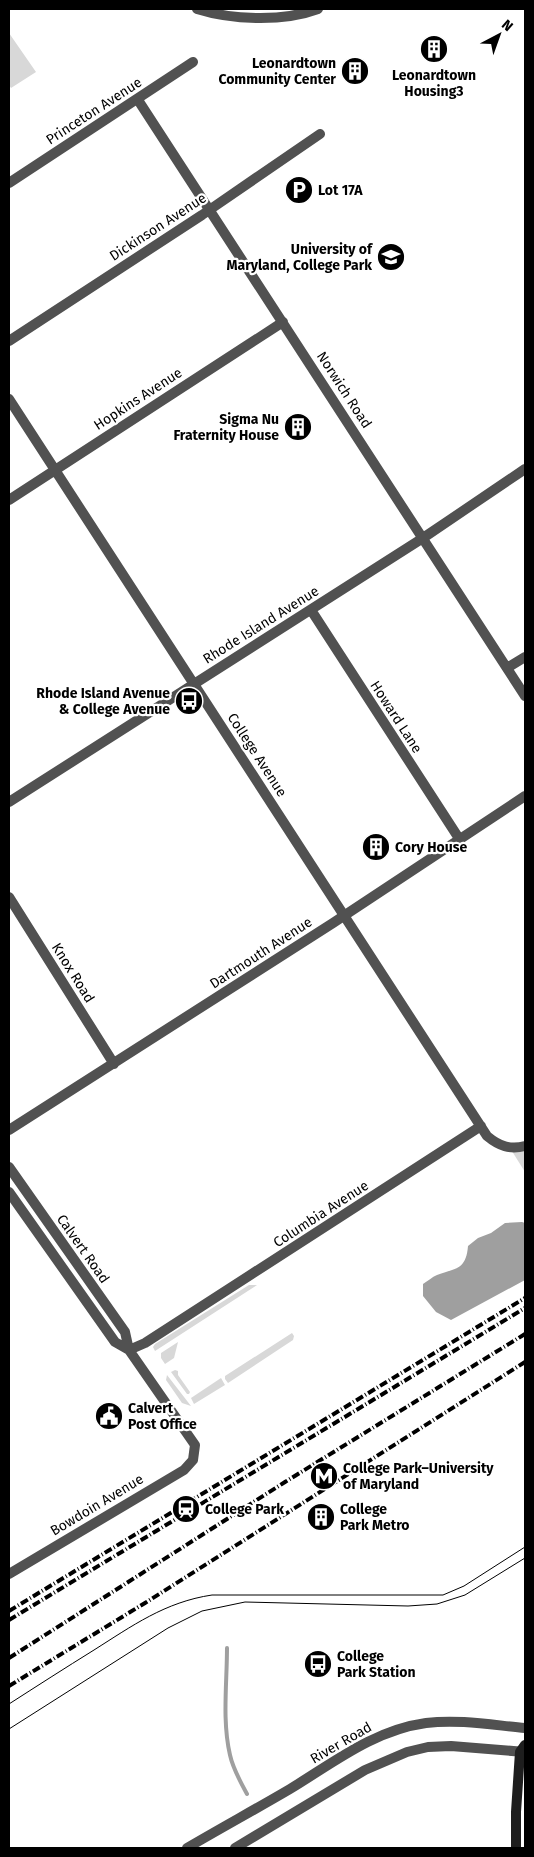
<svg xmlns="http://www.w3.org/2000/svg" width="534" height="1857" font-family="'Fira Sans',sans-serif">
<rect width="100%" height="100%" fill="#fff"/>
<!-- green -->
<path fill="#d8d8d8" d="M9 33 36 72 11 88 9 85Z
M525 1146V1172L510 1148Z
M249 1285H257L155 1351 153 1347 155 1344Z
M292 1333 294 1336 293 1340 228 1383 225 1379V1376Z
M178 1342 174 1358 165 1364 161 1358V1353Z
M175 1370 178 1371V1375L190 1392 189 1394H187L171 1372Z
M167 1375 191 1406 182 1403 166 1380Z
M221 1378 225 1385 194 1404 191 1398Z"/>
<!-- water -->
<path fill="#9f9f9f" d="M522 1222 525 1223V1280L451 1320 436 1312 423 1296V1284C428 1281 432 1277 437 1275 456 1268 466 1270 468 1246L478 1238 491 1233 505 1223Z"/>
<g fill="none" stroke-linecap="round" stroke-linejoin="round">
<!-- stream -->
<path stroke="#9f9f9f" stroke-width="4" d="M227 1648C227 1683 222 1721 230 1755 233 1769 240 1781 247 1794"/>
<!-- minor -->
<path stroke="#515151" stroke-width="10" d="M197 9C232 20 283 22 318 9
M138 100 525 696
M9 183 193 62
M9 341 202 215 320 134
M9 399 487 1136C499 1146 510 1150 525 1146
M9 500 283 322
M311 610 460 840
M507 668 525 657
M9 802 423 538 525 469
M9 897 114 1064
M9 1130 333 923 525 796
M9 1167 125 1332 129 1350 195 1445 193 1460 184 1470 9 1574
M9 1192 115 1342 129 1350
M129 1350 145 1343 481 1126"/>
<!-- tertiary -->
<path stroke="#515151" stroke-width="10" d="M187 1848C221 1828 256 1809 290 1789 333 1763 374 1730 426 1723 459 1719 492 1725 525 1728
M235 1848 365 1770 407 1752 428 1747 451 1746 525 1752"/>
<!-- secondary -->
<path stroke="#1e1e1e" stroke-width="10" d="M516 1848V1812L520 1752 525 1745"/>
<!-- tram -->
<path stroke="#000" stroke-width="1" d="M9 1704C37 1686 65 1668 94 1650 132 1626 165 1602 212 1595H443L464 1586 525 1547
M9 1729 168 1628 202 1611 245 1602 408 1606 437 1604 465 1595 525 1558"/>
<!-- rail -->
<path stroke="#000" stroke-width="4" stroke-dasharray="8 2.5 1 2.5" stroke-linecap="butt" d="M9 1611 525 1298
M9 1620 525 1308
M9 1658 285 1482 525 1334
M9 1686 145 1603 525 1362"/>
</g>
<!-- icons -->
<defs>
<symbol id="building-disc" viewBox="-11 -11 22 22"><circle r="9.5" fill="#000" stroke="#fff"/><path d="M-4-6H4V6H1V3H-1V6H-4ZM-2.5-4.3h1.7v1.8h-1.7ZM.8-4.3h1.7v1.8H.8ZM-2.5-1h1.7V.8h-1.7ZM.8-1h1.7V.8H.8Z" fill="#fff"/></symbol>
<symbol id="parking-disc" viewBox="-11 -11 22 22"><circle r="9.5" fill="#000" stroke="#fff"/><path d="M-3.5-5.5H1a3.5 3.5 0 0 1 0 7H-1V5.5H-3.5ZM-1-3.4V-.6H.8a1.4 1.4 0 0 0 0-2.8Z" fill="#fff"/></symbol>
<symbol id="university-disc" viewBox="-11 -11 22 22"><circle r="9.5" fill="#000" stroke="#fff"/><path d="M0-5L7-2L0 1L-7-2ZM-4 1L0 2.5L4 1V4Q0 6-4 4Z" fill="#fff"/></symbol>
<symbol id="bus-disc" viewBox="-11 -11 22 22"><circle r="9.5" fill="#000" stroke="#fff"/><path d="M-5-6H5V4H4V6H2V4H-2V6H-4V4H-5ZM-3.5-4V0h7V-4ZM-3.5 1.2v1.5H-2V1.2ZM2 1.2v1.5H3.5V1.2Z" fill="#fff"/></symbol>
<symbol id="civic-disc" viewBox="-11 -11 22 22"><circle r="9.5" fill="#000" stroke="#fff"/><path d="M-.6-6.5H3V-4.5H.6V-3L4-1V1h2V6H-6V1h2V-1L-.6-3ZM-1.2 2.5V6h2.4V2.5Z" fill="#fff"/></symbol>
<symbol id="metro-disc" viewBox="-11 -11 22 22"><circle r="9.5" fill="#000" stroke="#fff"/><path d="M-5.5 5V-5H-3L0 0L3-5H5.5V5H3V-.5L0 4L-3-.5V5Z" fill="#fff"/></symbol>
<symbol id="station-disc" viewBox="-11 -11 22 22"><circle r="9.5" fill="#000" stroke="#fff"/><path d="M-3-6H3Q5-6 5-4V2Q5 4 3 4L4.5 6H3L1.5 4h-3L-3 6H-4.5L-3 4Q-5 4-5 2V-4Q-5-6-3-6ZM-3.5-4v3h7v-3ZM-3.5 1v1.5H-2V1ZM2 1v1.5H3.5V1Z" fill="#fff"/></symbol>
</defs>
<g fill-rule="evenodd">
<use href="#building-disc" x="418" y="33" width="32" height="32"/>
<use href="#building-disc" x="339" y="55" width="32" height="32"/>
<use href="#parking-disc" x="283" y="174" width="32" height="32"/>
<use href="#university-disc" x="375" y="241" width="32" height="32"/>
<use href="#building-disc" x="282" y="411" width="32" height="32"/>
<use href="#bus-disc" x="173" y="685" width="32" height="32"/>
<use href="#building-disc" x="360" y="831" width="32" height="32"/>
<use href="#civic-disc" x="93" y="1400" width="32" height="32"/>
<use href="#metro-disc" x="308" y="1460" width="32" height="32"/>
<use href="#station-disc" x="170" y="1493" width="32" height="32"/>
<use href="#building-disc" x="305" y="1501" width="32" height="32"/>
<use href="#bus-disc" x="302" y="1648" width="32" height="32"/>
</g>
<g text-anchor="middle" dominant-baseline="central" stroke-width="4.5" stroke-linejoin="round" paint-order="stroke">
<!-- poi labels -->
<g font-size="14" font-weight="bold" fill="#000" stroke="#fff" text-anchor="start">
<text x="336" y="63" text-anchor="end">Leonardtown<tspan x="336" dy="16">Community Center</tspan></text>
<text x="434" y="75" text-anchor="middle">Leonardtown<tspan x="434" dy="16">Housing3</tspan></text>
<text x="318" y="190">Lot 17A</text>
<text x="372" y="249" text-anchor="end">University of<tspan x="372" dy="16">Maryland, College Park</tspan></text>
<text x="279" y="419" text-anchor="end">Sigma Nu<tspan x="279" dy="16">Fraternity House</tspan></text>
<text x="170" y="693" text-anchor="end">Rhode Island Avenue<tspan x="170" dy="16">&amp; College Avenue</tspan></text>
<text x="395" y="847">Cory House</text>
<text x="128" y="1408">Calvert<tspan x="128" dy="16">Post Office</tspan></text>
<text x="343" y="1468">College Park–University<tspan x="343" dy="16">of Maryland</tspan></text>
<text x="205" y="1509">College Park</text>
<text x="340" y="1509">College<tspan x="340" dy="16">Park Metro</tspan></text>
<text x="337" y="1656">College<tspan x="337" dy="16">Park Station</tspan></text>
</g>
<!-- street labels -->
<g font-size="14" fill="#000" stroke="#fff">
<text transform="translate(94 111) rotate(-33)">Princeton Avenue</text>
<text transform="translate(158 227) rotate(-33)">Dickinson Avenue</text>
<text transform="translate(344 390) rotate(57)">Norwich Road</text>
<text transform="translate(138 399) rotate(-33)">Hopkins Avenue</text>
<text transform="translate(261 625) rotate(-32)">Rhode Island Avenue</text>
<text transform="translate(396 717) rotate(57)">Howard Lane</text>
<text transform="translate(257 755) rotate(57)">College Avenue</text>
<text transform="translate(261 953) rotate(-33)">Dartmouth Avenue</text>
<text transform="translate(73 973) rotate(58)">Knox Road</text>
<text transform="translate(321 1214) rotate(-33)">Columbia Avenue</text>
<text transform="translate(83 1249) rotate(55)">Calvert Road</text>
<text transform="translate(97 1505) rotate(-31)">Bowdoin Avenue</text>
<text transform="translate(341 1743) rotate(-30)">River Road</text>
</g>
</g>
<!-- border -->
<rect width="534" height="1857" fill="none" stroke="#000000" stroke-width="20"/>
<!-- north arrow -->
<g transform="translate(499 35) rotate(41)" stroke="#ffffff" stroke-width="4" paint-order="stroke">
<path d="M0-4L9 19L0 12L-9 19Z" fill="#000000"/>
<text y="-8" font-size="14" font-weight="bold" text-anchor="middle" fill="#000000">N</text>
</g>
</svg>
